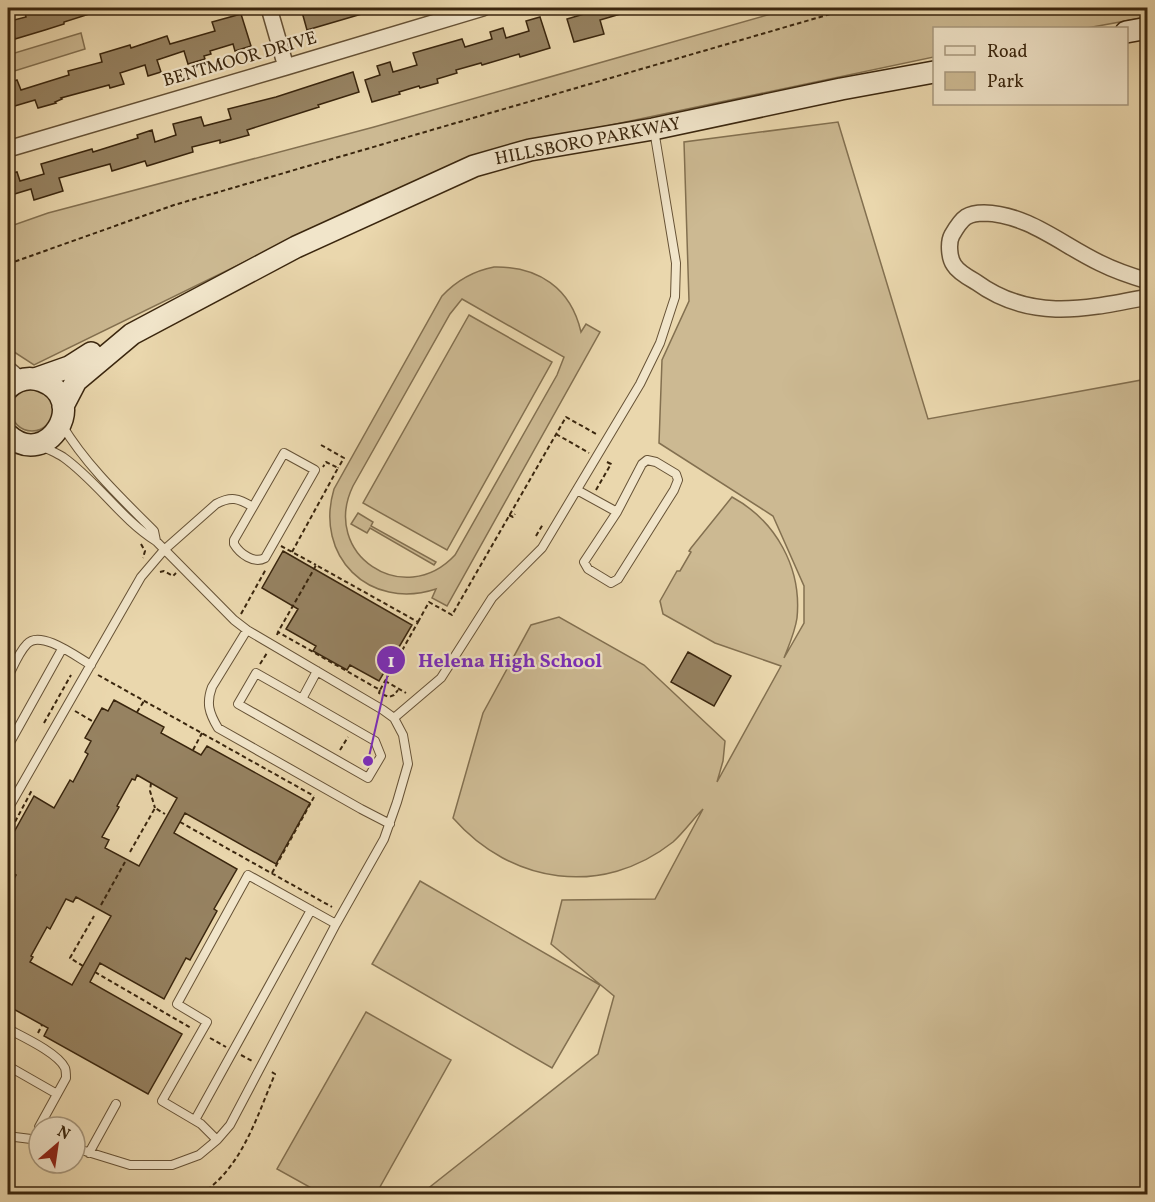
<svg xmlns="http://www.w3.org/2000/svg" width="1155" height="1202" font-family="Vollkorn,serif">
<rect width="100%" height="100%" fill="#ead7ad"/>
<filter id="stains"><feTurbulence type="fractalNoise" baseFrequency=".00333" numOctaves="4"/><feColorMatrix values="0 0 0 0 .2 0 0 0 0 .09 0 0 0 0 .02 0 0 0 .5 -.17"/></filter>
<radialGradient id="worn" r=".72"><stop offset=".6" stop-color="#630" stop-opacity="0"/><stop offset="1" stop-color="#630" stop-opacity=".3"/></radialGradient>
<!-- green -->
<path fill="#ccb992" stroke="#837050" stroke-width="1.5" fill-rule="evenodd" d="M792 8H1147V17L1087 28H934V57L502 148 369 201 34 365 8 348V227L48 213 374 127Z
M81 33 85 49 8 73V55Z
M838 122 928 419 1147 379V1194H421L598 1054 614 996 551 944 562 900 655 899 703 809C694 818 684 832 673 842 602 898 511 884 453 818L483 713 531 625 559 617 644 665 725 741 723 761 717 782 781 666 715 643 663 614 660 601 677 571H680L691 552 689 551 691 548 732 497C776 521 802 568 797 618 795 632 789 645 784 658L804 623V586L773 516 659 443 662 360 689 301 684 142Z
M494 267C538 266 571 288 581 332L586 324 600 332 447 606 432 598 436 589C369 611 314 556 334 489L442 296C457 280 473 271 494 267ZM462 299 564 357 557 375 455 555C404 610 320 554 353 486L450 314Z
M469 315 552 362 447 550 363 503Z
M11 410a21 21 0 1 1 42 0a21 21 0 1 1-42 0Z
M358 513 373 522 371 526 436 562 434 565 370 528 367 533 351 524Z
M420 881 600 985 552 1068 372 964Z
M366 1012 451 1060 376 1194H322L277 1169Z"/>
<!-- building -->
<path fill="#968261" stroke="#3a260e" stroke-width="1.5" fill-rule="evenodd" d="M24 8H102V10L64 22V24L45 30 15 39 10 21 26 17Z
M318 8H371L372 11 307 30 302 12Z
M582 8H633L634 10 600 20 604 34 574 42 567 19 584 14Z
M241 14 251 46 235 51 233 44 210 51 211 54 204 56 205 59 188 64 184 51 157 60 161 72 148 76 145 65 120 73 124 84 110 88 109 85 61 98 62 99 55 102 56 103 38 108 35 100 8 108V83L17 80 21 90 69 75 68 71 102 62 100 54 130 45 131 48 167 36 170 44 215 31 212 22Z
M540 17 550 48 520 57 519 54 482 65 481 63 456 70 457 73 437 79 438 83 420 88 419 86 399 92 400 94 372 102 365 80 380 75 377 66 390 62 393 72 417 65 413 53 462 39 465 47 492 39 490 32 503 28 506 38 529 31 526 21Z
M353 72 359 92 318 105 319 107 247 130 249 135 220 143V140L192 147 193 152 147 166 145 161 112 171 110 164 59 178 63 191 34 200 31 189 8 196V174L17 172 20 181 44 174 41 164 92 149 93 152 138 138 137 135 152 130 155 142 176 135 173 124 201 117 204 126 231 119 228 109 276 97Z
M283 551 412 625 379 681 350 665 347 670 313 651 316 646 286 629 298 609 262 588Z
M688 652 731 676 714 706 671 682Z
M114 700 164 727 161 733 201 755 207 746 310 803 276 864 185 813 174 833 237 869 214 909 217 911 190 960 186 958 164 999 100 963 90 982 182 1034 148 1094 44 1036 48 1028 8 1006V890L16 875 8 870V843L34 796 54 808 70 780 73 782 88 754 85 752 91 741 85 738 102 708 108 711ZM137 775 177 798 139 866 105 848 109 840 102 837 119 807 117 806 132 779 135 780ZM76 897 111 916 72 985 30 962 33 957 31 956 47 927 50 929 66 899 73 902Z"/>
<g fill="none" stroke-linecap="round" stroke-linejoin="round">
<defs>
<path id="lane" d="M62 425C86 465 121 498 154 531L156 541
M42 446C49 450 57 453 63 457 97 481 121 519 156 541L234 620 247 630 383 710 394 718 403 735 408 764 397 802 384 839 336 924 230 1125 217 1140 199 1155 172 1165H130L75 1148
M577 490 617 512 642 464 647 460 656 462 676 474 678 480 674 490 618 579 611 583 588 569 584 562 617 512
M247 630 212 687C206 703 209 713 218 728L361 809 390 824
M8 677C13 667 19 652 27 644 40 629 77 657 91 665
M302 699 375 741 381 756 368 778 238 704 256 673 302 699 317 671
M394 718 441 678 492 598 542 548 640 384 660 343 675 297 676 263 654 130
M8 746 62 649
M8 809 141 577 164 550 216 504C231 496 238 498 253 507L234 540V544C240 554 254 564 265 558L315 470 284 453 253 507
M8 1029C23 1037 58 1053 65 1068 66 1071 66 1074 66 1078L39 1127
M8 1066 57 1094
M195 1120 311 910
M8 1139 15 1137 39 1140
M217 1140 201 1124 162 1101 207 1022 177 1004 248 875 336 924
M89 1153 116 1104"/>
<path id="street" d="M269 8 286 67
M8 149 286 67 483 8
M1148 281C1131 276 1116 271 1100 263 1062 245 1028 214 984 213 978 213 971 214 966 217 960 221 956 228 952 235 948 242 949 258 954 265 958 272 969 278 976 282 1031 322 1086 309 1148 297
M8 369 21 380"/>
<path id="secondary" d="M1126 32 1148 28
M35 379 69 367 91 353
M8 388C18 379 29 376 42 381 90 399 48 471 8 435
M63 406 76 381 132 334 296 247 474 166 530 150 653 129 841 89 934 72"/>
</defs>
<!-- lane casing -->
<use href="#lane" stroke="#665236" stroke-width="10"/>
<!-- street casing -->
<use href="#street" stroke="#665236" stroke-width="18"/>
<!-- secondary casing -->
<use href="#secondary" stroke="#3a260e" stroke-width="24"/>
<!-- path -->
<path stroke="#3a260e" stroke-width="2" stroke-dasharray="4.5 3" stroke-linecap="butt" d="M8 264 174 205 851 8
M556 434 589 453
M321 445 344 458 338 468
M596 490 611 464 605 461
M509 515 513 517 515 514
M536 536 543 524
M141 544 145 551 143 558
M281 546 316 565
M292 552 338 468 326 462 323 467
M160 572 164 571 173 576 176 573
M241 614 266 569
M418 622 429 602 452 615 566 417 598 435
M277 635 278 632 314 569 316 565 418 622 380 690 278 632
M260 664 267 653
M98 675 314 796
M385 681 406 693
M380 690 379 693 389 697 394 695 398 690
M75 711 94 722
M137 712 144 701
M44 723 71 675
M193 750 202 733
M340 750 348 737
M151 783 150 791 155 808
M180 822 332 907
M8 824 15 829
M8 835 32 790
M130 852 155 808 165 814
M272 873 314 797
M101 905 125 862
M83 966 70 958 94 916
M95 972 191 1028
M38 1033 42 1025
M210 1038 226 1047
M241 1055 252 1061
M201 1194C242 1168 257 1116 275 1074L270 1071"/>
<!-- lane -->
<use href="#lane" stroke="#f1e5ca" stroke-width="8"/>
<!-- street -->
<use href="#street" stroke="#f1e5ca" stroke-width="15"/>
<!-- secondary -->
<use href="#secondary" stroke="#f1e5ca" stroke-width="21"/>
</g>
<g text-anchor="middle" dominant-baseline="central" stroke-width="4.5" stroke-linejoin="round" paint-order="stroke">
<!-- street labels -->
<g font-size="18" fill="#3a260e" stroke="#f1e5ca">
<text transform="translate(240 60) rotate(-16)">BENTMOOR DRIVE</text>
<text transform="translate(588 142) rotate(-11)">HILLSBORO PARKWAY</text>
</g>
</g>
<!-- callouts -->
<path fill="none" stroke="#7b2cbf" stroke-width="2" d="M368 761L391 660"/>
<g fill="#7b2cbf" stroke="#f1e5ca" stroke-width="2">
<circle cx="368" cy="761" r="6"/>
<circle cx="391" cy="660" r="15"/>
</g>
<g font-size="18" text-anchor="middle" font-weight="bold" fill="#fff">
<text x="391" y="667">1</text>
</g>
<g font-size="20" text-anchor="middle" font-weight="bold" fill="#7b2cbf" stroke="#f1e5ca" stroke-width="4.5" stroke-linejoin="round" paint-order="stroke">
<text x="510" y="667">Helena High School</text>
</g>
<!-- margin -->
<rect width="1155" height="1202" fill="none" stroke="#ead7ad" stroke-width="30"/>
<rect x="9" y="9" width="1137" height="1184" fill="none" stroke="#3a260e" stroke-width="3"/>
<rect x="15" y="15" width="1125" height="1172" fill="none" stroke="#3a260e" stroke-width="1.5"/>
<!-- legend -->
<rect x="933" y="27" width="195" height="78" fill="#f1e5ca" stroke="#a8997f" stroke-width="1.5"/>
<rect x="945" y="46" width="30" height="9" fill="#f1e5ca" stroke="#a8997f" stroke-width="1.5"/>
<text x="987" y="57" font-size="18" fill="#3a260e">Road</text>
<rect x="945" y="72" width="30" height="18" fill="#ccb992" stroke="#a8997f" stroke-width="1.5"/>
<text x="987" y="87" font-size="18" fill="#3a260e">Park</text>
<!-- north arrow -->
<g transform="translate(57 1145) rotate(29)"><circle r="28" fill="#f1e5ca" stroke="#a8997f" stroke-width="1.5"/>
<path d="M0-4.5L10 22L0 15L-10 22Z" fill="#8f2418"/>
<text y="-9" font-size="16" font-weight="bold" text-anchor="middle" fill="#3a260e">N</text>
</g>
<rect width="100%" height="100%" filter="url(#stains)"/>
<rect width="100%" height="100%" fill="url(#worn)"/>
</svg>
